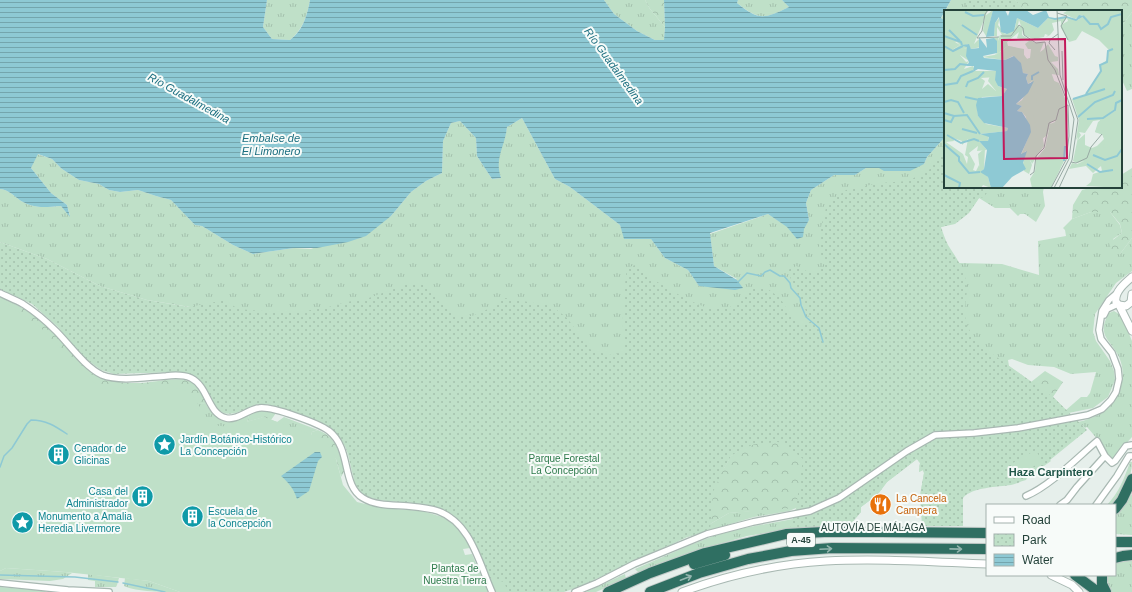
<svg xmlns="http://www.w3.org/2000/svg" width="1132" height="592" font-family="Arial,sans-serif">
<defs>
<pattern id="grass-tufts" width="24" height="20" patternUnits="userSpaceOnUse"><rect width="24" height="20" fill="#bfe0c8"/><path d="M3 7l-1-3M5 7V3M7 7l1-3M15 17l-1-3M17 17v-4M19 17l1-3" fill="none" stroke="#a4c1ad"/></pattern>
<pattern id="forest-crowns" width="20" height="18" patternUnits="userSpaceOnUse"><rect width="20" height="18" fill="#bfe0c8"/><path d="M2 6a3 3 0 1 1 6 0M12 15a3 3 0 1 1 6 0" fill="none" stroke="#a4c1ad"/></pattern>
<pattern id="park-dots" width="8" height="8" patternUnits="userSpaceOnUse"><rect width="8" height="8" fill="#bfe0c8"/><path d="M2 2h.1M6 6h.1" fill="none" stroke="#a4c1ad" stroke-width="1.8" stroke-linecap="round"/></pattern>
<pattern id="water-rules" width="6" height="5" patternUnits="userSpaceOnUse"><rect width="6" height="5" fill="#8ec9d4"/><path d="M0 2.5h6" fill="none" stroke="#74a5ad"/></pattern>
</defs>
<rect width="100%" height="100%" fill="#e6efeb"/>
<!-- grass -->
<path fill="url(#grass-tufts)" d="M267 0H310C307 16 303 29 290 40L272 39 263 27Z
M604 0H645L650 9 665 27 664 40H655L637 31 614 14Z
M738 0H782L789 7C764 19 760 21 737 3Z
M951 0H1015L1027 11H945V21L941 19Z
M1132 12V89L1127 91 1121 78V27Z
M522 118 555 179 570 187 620 225 625 239H651L665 258 688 270 699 286 737 279 714 266 710 234 768 214 788 227 797 238 809 220 806 203 811 190 834 175H855L866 168 924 164 927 157 945 137V187H1044L1043 192 1045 206 1036 222 1025 214H1020L1018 216 1010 208H995L979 198C967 216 961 222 941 227L766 431 731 456 724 468 499 551 190 307 147 300 100 286 47 259 0 242V189C9 190 14 196 21 201 35 209 46 207 61 206L70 216 67 205 51 193 31 168 37 154 52 159 62 169 79 180 99 184 109 190 120 192 138 190 156 196 171 200 195 225 202 226 233 245 253 254 294 248 311 249 391 216 411 192 426 181 442 173 443 141 451 123 460 121 476 138 477 156 492 179 501 178C500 175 498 172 498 169 496 154 505 142 507 127Z
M1091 212H1110L1120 225 1122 233 1113 239 1120 254 1132 238V271L1116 283 1095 314 1093 332 1096 341 1110 361 1114 371 1115 380 1108 397 1093 408 1005 426 1012 422 1066 410 1081 397H1087L1090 393 1096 372 1071 374 1054 367 1028 365 1012 359 1008 360 1009 366 1031 382 963 336 959 263 1002 264 1039 275 1038 241 1066 236 1065 230 1063 228 1072 219Z
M1114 311 1119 314 1125 324 1132 341V437L1112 459H1109L1099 441 1087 427 1085 428 1082 425 1037 429C1068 423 1112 424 1121 386 1124 376 1123 366 1119 357 1110 339 1096 336 1109 313Z
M193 402 206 404C217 424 231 422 249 414L247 422 264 417 277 422 284 417 318 430 312 432 311 437 222 448Z
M934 441 920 496 924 473 923 470 919 472 920 463 917 459 887 482 875 498H873L861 507V512L847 528 790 529 747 536 692 552 639 573 635 569 688 546 716 535 744 528 793 519Z
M1130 462H1132C1132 479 1123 491 1114 505H1107C1119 492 1124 479 1130 462Z
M1132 494V535L1115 534V516Z
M781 508H796L789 511 754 517 687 537 616 570 705 527 729 513Z
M1132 559V592H1110L1106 584V575H1115V563Z
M6 568 65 572 72 573 63 579 50 581 0 579V571Z
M88 574 119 578 117 585 116 587H95V581L88 580Z
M625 574 626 579 596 592H586Z
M125 578 149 581 180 592C165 592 136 592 124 586Z
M0 587 45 591 46 592H0Z"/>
<!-- forest -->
<path fill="url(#forest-crowns)" d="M645 0H664L665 27 650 9Z
M1015 0H1132V12L1121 27V11H1027Z
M1132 168V238L1120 254 1113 253 1109 243 1122 233 1120 224 1110 212H1091L1072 219 1073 205 1082 190 1094 187H1121V175Z
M0 297C19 305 36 315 51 330 69 347 83 371 108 379 115 382 126 383 135 383 161 384 198 365 206 404L100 395 0 320Z
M959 338 1013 377 1031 382 1045 371 1063 382 1053 397 1063 407 1005 420 796 508 729 513 705 527 540 538 724 468 731 456 766 431Z
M259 411H267L276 413 271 420 264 417 247 422 249 414Z
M318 430C336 437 341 453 345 470L341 477 336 459 311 437 312 432Z"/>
<!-- park -->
<path fill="url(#park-dots)" d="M967 0H1015L1027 11H964Z
M945 148V187H991L984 197 979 198 969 213 955 224 941 227C943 233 945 239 948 245 955 256 964 268 966 281 968 290 966 298 965 306 963 321 971 336 981 346L1053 397 1087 430 1050 460 1051 461 1027 478 1026 480C1021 481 1017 484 1011 485 998 487 972 487 963 498V526H922L920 496 924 473 923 470 919 472 920 463 917 459 887 482 875 498H873L861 507V512L847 528 790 529 796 508 803 459 786 445 778 442 755 444 740 450 731 456 724 468 713 492 710 530 687 537 581 586 564 592H495C485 568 474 528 451 514 436 505 417 503 401 502 387 501 371 501 360 492 356 488 354 481 353 475 350 466 349 452 343 443 335 429 319 422 304 417 292 412 273 403 260 404 247 405 234 420 220 411 215 409 214 404 212 399 204 383 198 374 179 372L114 374 101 370 82 356 58 327 32 304 0 289V242L47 259 100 286 147 300 189 307 225 300 238 309 290 313 325 308 346 302 366 299 410 283H417L423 285 454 315 472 316 488 309 505 298 552 306 567 318 591 350 609 355 625 352C621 325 623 296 627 268L638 264 654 280 686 299 707 308H728L741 301 753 289H768L780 298 793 319 805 325 811 321 792 283 788 270 796 266 813 274 825 267 819 248 820 231 827 204 846 190 879 183 908 181 929 170Z"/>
<!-- garden -->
<path fill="#bfe0c8" d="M0 299 40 327 100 389 136 387 164 390 171 386 191 393 211 425 230 427 264 417 326 440 336 459 343 485 357 502 382 508 423 511 442 517 454 524 464 535 470 548 463 549 465 555 472 554 488 592H180L149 581 65 572 6 568 0 571Z
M1036 450 1042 462 1017 475 1011 464Z
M489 578 504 582 508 592H495Z"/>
<!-- water -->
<path fill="url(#water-rules)" d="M0 0H267L263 27 272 39 290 40C303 30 307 16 310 0H604L614 14 637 31 655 40H664L665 27 664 0H738L737 3C759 21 764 19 789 7L782 0H951L941 18 945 21V137L927 157 924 164 910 171H884L879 168H866L855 175H834L811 190 806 203 809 220 804 229 803 237 797 239 787 227 768 214 710 233 714 266 737 280 743 288 735 290 699 286 688 270 665 258 651 239H624L620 225 570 187 555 179 522 118 507 127C505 147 494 158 501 178L492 179 477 156 476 138 460 121 451 123 443 141 442 173 426 181 411 192 391 216 366 236 348 242 317 248H294L253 254 233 245 202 226 195 225 171 200 156 196 138 190 120 192 109 190 99 184 79 180 62 169 52 159 38 154 31 168 51 193 67 205 70 217 61 206C45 207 35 209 21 201 14 196 9 190 0 189Z
M315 452H320L322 457 318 461 309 491 297 499C294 489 289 483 281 476Z"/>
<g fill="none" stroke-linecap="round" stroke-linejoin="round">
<!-- stream -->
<path stroke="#8ec9d4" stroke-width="1.5" d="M738 282 747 273 761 276 765 272 770 270 780 276H784L790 283 791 288 800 298 801 305 806 317 819 328 823 342
M0 467 4 456 12 448 27 424 31 420C46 420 55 426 67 434
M0 575 75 577 118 582
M123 583 165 592"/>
<defs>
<path id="minor" d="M0 293C8 297 16 300 23 304 34 311 47 322 56 331 69 344 85 367 102 375 120 382 147 377 166 376 174 375 184 375 191 378 209 387 207 413 226 418 237 421 248 409 259 408 272 406 318 423 329 431 352 449 341 485 363 498 376 506 392 505 407 506 417 507 429 508 438 511 471 523 479 563 492 592
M1104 315 1107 309 1118 304
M1026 496C1050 486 1077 458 1097 441L1105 456 1112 463 1115 461 1126 446 1132 445
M1060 505 1067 500 1077 487 1105 456
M1096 505 1117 476 1129 456H1132
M0 583 68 590 109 592
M575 592 597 583 634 564 707 534 753 522 810 511 839 498 907 451 935 435 974 433 1018 428 1088 415 1102 409 1111 400 1116 392 1119 379 1118 369 1112 353 1101 339 1099 330 1102 311 1109 300 1116 294"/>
<path id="tertiary" d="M1132 277C1125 283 1114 292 1116 302L1119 305 1126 306 1131 302 1132 294
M1119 305 1132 331
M1051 575 1072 585 1079 592
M682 592C728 575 777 564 826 561 879 558 934 562 987 564"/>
<path id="motorway" d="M1115 509 1122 500 1132 479
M1115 542H1132
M1115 558 1123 556 1132 555
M694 564 725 555
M1075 575 1098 592
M1102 575V584L1106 592
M608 592 650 573 705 553 786 534 824 532H881L987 533
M650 592 699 573 748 559 791 551 832 548 987 549"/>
</defs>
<!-- minor casing -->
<use href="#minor" stroke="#a8b8b2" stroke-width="8"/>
<!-- tertiary casing -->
<use href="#tertiary" stroke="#a8b8b2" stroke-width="9"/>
<!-- motorway casing -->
<use href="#motorway" stroke="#c2cac8" stroke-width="12"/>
<!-- minor -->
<use href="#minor" stroke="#fff" stroke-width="5.5"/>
<!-- tertiary -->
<use href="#tertiary" stroke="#fff" stroke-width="7"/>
<!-- motorway -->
<use href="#motorway" stroke="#2f6f62" stroke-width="10"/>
</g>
<!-- one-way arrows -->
<defs><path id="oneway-shaft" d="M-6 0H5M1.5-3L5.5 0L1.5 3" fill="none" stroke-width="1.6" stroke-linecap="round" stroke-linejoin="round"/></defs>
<g stroke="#93b5ae">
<use href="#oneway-shaft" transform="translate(826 549) rotate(-3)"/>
<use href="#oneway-shaft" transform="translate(956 549) rotate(1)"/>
<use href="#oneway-shaft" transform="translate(686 578) rotate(-21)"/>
</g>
<!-- icons -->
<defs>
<symbol id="sight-disc" viewBox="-11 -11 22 22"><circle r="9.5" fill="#0f9aa8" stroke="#f7fbf9"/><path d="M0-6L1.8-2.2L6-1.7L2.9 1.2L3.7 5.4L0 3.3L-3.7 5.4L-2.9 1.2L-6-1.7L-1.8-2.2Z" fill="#fff"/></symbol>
<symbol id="building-disc" viewBox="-11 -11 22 22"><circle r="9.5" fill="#0f9aa8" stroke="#f7fbf9"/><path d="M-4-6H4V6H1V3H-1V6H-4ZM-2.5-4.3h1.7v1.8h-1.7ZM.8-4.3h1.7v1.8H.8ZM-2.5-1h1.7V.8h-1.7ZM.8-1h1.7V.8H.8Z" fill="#fff"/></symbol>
<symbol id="restaurant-disc" viewBox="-11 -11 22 22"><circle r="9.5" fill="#e8710a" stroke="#f7fbf9"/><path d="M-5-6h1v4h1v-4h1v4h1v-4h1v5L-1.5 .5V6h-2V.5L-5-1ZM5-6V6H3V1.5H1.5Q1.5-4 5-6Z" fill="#fff"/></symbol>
</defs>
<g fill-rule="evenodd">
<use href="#sight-disc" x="152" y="432" width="25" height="25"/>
<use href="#building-disc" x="46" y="442" width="25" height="25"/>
<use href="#building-disc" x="130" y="484" width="25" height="25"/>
<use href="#restaurant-disc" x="868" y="492" width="25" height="25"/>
<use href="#building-disc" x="180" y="504" width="25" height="25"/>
<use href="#sight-disc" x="10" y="510" width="25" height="25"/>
</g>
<g text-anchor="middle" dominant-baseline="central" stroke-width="4" stroke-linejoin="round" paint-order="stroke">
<!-- shield labels -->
<rect fill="#f7fbf9" stroke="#637a73" stroke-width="1" x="787" y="533" width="28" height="14" rx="3"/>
<g font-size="9" font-weight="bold" fill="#24423a">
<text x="801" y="540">A-45</text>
</g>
<!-- culture labels -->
<g font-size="10" fill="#0d838f" stroke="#f7fbf9" text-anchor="start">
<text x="180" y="439">Jardín Botánico-Histórico<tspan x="180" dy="12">La Concepción</tspan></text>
<text x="74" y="448">Cenador de<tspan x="74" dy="12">Glicinas</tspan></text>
<text x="128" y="491" text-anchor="end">Casa del<tspan x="128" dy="12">Administrador</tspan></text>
<text x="208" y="511">Escuela de<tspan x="208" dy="12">la Concepción</tspan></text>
<text x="38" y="516">Monumento a Amalia<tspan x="38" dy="12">Heredia Livermore</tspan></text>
</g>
<!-- park labels -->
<g font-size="10" fill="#2d7a4b" stroke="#f7fbf9">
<text x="564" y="458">Parque Forestal<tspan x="564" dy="12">La Concepción</tspan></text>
<text x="455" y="568">Plantas de<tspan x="455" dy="12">Nuestra Tierra</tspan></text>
</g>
<!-- food labels -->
<g font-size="10" fill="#c56008" stroke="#f7fbf9" text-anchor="start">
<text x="896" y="498">La Cancela<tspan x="896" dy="12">Campera</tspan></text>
</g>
<!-- street labels -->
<g font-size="10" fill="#24423a" stroke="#f7fbf9">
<text x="873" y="527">AUTOVÍA DE MÁLAGA</text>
</g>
<!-- water labels -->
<g font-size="11" font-style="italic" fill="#1c6f80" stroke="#f7fbf9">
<text transform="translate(614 66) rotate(54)">Río Guadalmedina</text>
<text transform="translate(189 98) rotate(29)">Río Guadalmedina</text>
<text x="271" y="138">Embalse de<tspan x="271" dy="13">El Limonero</tspan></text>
</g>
<!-- neighbourhood labels -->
<g font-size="11" font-weight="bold" fill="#1f5548" stroke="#f7fbf9">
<text x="1051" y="472">Haza Carpintero</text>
</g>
</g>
<!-- overview -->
<g transform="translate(944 10)">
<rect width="178" height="178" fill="#e6efeb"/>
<path d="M0 0H44L30 34 36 28 37 37 27 39 24 34 19 36 23 35V39L19 38 17 37 18 31 11 32 16 35 8 40H16V45L22 52 25 51 20 59 29 56 31 61H52V67L37 68 41 71 38 79 44 74 52 81 63 79 58 86 38 87 33 95 34 106 42 114 64 118 63 121 36 124 45 126 44 131 36 132 43 140 33 141 34 136 25 143 31 154 29 160 32 161 35 155 39 163 44 167 47 178 39 175 37 178H0ZM9 128 18 131V135L24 129 21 145 24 147 23 154 19 144 2 132 10 131ZM125 0H178V90L172 93 171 99 162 106 178 135V178L142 176 147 172 149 164 158 161 157 156 149 163 142 156 125 159 128 153 133 154 140 151 133 153 129 151 134 127 132 130 135 110 128 89 140 86 144 80 157 61 156 55 163 50 165 40 155 30 138 21 132 30 125 32 117 18V23V15L124 11 123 8 134 10 138 7 142 8 137 5 131 9 119 3ZM156 110 151 122 158 124 160 129 153 136 148 138 141 135V124L134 130 137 125 135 122 141 123 149 111ZM74 16 79 17 78 25 91 33 100 32 96 42 99 40 111 73 103 125 99 128 100 136 88 152 86 150 88 155 85 164 80 161 79 154 82 141 77 145 84 128 82 107 78 102 73 101 78 96 72 94 78 90 88 71 84 74 82 68 84 64 79 63 75 51 69 46 61 50 38 47 56 44 64 36 80 39V46L83 49 86 48 87 39H84L81 34 85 31 73 28 75 22 63 32 55 27 56 25 69 24Z" fill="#bfe0c8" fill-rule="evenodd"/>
<path d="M49 0 43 26H42L39 21 41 6ZM56 7 54 15 61 24 71 18 73 8 94 18 104 8H123L117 15V11L108 13 110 20 106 25 102 27 104 25 101 24 100 27 89 29 80 25 75 10 73 20 66 26 58 25 53 17V26H50L51 13ZM54 27 55 31V27L63 32 64 36 49 47 53 43 50 28ZM10 29 18 31 17 37 23 39 25 51 16 45V40L7 41 16 35ZM46 66 52 67 54 76 62 79 57 82 52 81 44 71Z" fill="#bfe0c8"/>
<path d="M41 138 40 159 36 162 34 144Z" fill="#bfe0c8"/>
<path d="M155 0H173L178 5 169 6 164 15 157 19 153 13ZM104 34 111 46 114 47V51L107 52 114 59 115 65 107 64 106 69 115 73 123 94 111 110 107 112 103 125 99 128V137L88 154 86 149 93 121 89 104 93 100 92 90 97 84 87 81 92 74 89 68 93 63 87 65V62L80 61 77 51 71 44 49 47 64 36 70 37 76 39 83 49 94 46ZM178 90V134L159 138 161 131 159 125 151 122 154 112 171 101 172 92ZM0 139 4 143 26 178H0Z" fill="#bfe0c8"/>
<path d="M123 94 124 105 120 151 107 178H88L86 169 91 161 92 149 101 138 106 114 111 112 114 101Z" fill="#bfe0c8"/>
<path d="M49 0H61L64 6 66 0H82L89 5 102 0 105 7 111 8 122 6 132 9 135 5 140 6 132 11 123 8 111 10 104 8 94 18 73 8 70 21 63 24 57 22 55 7 51 13 50 26 42 27ZM35 27 43 38 42 29 50 28 53 31V43L39 46 40 48 61 50 70 46 77 53 79 63 84 64 82 68 84 74 90 71 84 83 72 94 78 96 73 101 78 102 86 115 87 122 77 144 83 141 79 153 82 159 68 167 58 178H47L44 167 36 162 40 159 43 140 35 131H44L45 127 36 124 63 121 64 118 40 113 34 106 32 95 34 88 58 86 63 79 54 76 51 70 52 61 34 59 29 62 30 56H23L25 52 22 46 23 37 19 36 18 35 25 34 27 39 35 38Z" fill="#8ec9d4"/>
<path fill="none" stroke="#8ec9d4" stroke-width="2" d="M21 2 29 6 40 5M139 6 146 14H154L157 19 164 14 167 7 178 4M18 15 33 25M5 20 16 31M0 26 17 32 18 35M0 36 9 41 19 36M0 60 11 59 16 54 24 55M88 70V66L95 62M0 75 13 73 17 66 29 61M22 77 24 72 34 68 40 62M142 84 157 61 156 55 163 52 164 41 169 39M21 87 35 90M129 89 161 79M0 92 7 90 14 92 20 103M0 103 10 106 23 105 36 124M134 107 151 92 169 85 171 81M143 109 159 108 171 100 172 93 178 90M0 110 7 112 10 106M18 119 33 123M3 125 17 133 30 129 35 131M0 134 15 147V151L25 163 36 162M149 145 161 150 173 146 178 139M120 151 121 136M143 154 156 162 169 160M0 165 16 173 15 178"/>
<path fill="none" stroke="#98aaa4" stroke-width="1" d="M44 0 41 4 38 21 33 28 55 27M113 3 123 6 117 16 124 30M57 26H67L75 15 79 18 80 25 92 33M90 29H107L114 24M106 30 105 33 111 40M92 33 101 32 104 50 111 60 121 86M118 41 119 70M127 152 132 153 143 148 147 137 158 124M86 165 90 162 92 146 100 138 105 113 112 110 115 99 124 95M107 178 122 150 125 126 124 95M110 178 125 149 130 109 116 65 113 0M115 178 128 150 134 110 122 76"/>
<path fill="#c2185b" fill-opacity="0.15" stroke="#c2185b" stroke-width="2" d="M121 29 123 148 60 149 58 30Z"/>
<rect width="178" height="178" fill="none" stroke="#24423a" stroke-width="2"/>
</g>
<!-- legend -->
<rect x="986" y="504" width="130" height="72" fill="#f7fbf9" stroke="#a3b1ad"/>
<rect x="994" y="517" width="20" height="6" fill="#ffffff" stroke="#a3b1ad"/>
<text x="1022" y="524" font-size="12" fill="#24423a">Road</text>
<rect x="994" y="534" width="20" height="12" fill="url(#park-dots)" stroke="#a3b1ad"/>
<text x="1022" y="544" font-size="12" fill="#24423a">Park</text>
<rect x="994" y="554" width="20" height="12" fill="url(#water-rules)" stroke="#a3b1ad"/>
<text x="1022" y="564" font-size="12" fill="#24423a">Water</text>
</svg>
